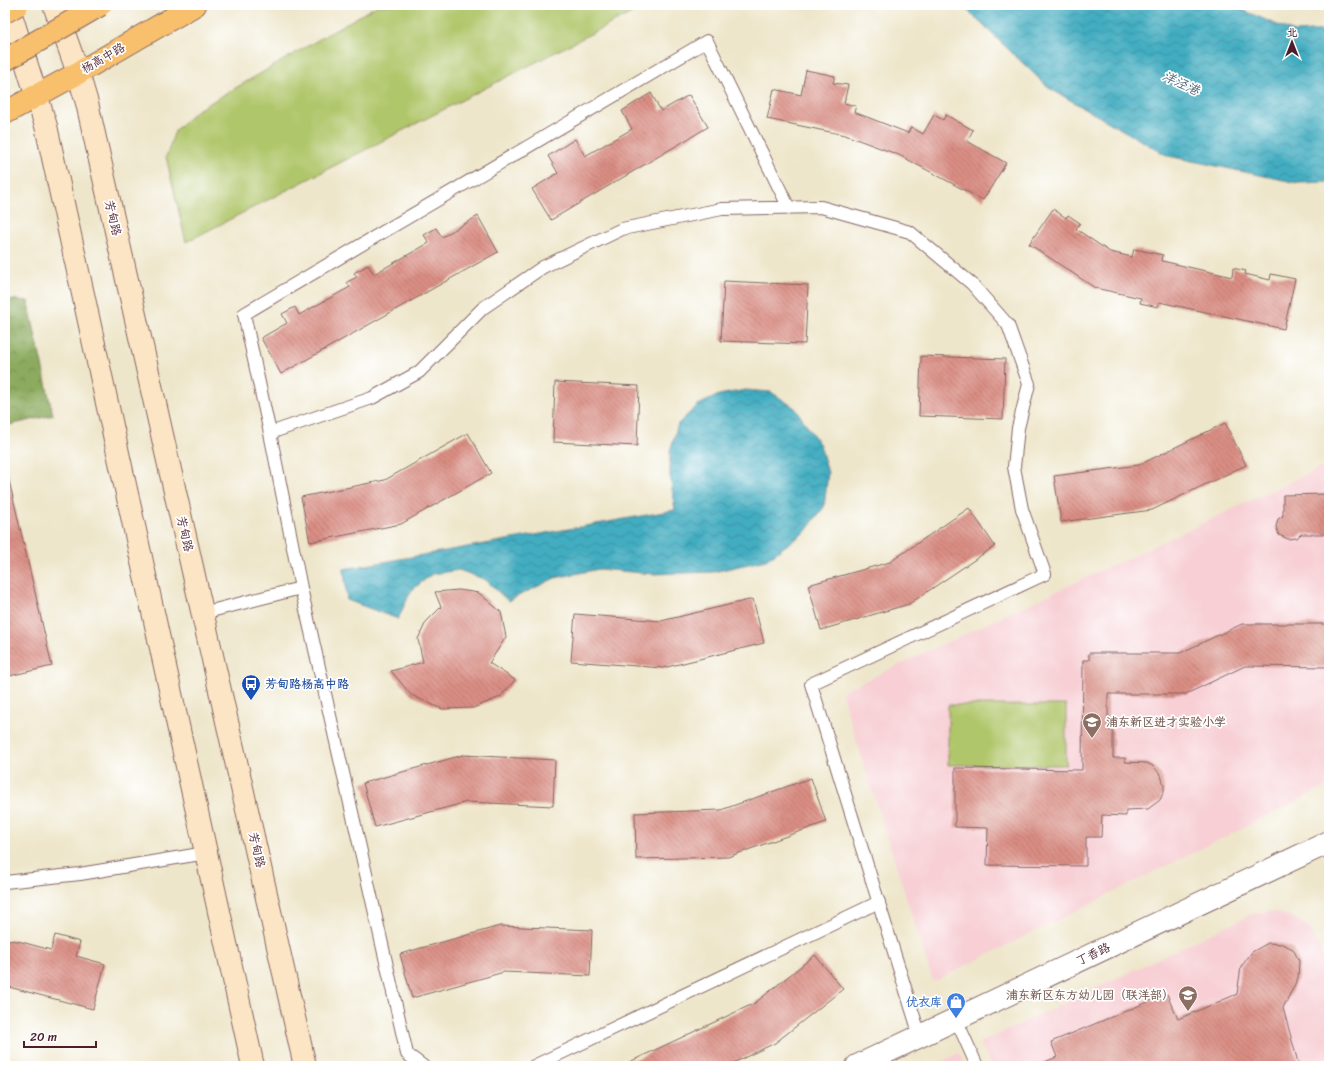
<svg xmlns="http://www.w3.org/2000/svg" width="1334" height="1071" font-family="Sriracha,'LXGW WenKai TC',sans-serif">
<defs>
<pattern id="forest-crowns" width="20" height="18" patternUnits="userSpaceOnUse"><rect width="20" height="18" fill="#8cab5f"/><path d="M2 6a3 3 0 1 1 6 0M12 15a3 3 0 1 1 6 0" fill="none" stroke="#748b4f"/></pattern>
<pattern id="water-waves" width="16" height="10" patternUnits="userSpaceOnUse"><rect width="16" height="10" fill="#43adc1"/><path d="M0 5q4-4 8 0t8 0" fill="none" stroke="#3a8c9d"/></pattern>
<pattern id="building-back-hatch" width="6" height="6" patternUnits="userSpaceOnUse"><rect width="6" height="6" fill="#da8e84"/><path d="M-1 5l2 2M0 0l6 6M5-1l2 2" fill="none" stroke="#b3736c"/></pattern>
</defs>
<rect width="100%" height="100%" fill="#fff"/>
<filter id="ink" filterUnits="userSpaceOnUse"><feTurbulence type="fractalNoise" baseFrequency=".025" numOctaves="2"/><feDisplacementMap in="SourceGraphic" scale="8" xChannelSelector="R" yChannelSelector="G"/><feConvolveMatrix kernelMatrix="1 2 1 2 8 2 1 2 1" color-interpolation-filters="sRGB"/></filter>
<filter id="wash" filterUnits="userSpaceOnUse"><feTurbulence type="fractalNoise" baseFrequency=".012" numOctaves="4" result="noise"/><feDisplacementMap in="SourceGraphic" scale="16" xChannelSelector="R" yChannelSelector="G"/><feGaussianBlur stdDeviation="0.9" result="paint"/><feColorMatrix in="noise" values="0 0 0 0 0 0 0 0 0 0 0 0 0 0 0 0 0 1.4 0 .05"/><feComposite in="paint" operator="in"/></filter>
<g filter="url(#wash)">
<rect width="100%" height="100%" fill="#eee6ca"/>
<!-- built -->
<path fill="#f7cfd4" d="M1329 464V785L933 982 841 692Z
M1272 911 1292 917 1309 927 1319 947 1329 980V1066H991L980 1043 1252 914Z
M959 1053 965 1066H933Z"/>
<!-- green -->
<path fill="#b0c66b" stroke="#7d724b" d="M378 5H647L186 242 166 157 175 131 196 111Z
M948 705H1066V765H948Z"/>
<!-- forest -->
<path fill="url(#forest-crowns)" stroke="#6b6545" d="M5 299 28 301 53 415 5 426Z"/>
<!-- water -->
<path fill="url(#water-waves)" stroke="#466676" d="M964 5H1231L1294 32 1329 30V182L1298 183 1168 156 1049 88 967 10Z
M745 390 771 392 795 408 820 445 828 473 824 507 805 532 766 560 713 572 653 574 599 569 555 578 508 601 486 580 459 570 432 574 411 591 398 619 347 600 344 569 675 510 670 475V451L678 424 698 405 719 395Z"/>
<g id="blocks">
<!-- building -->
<path fill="url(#building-back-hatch)" d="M806 70 835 76 833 83 848 85 844 103 856 106 854 112 908 133 911 127 923 134 934 115 943 120 946 115 973 130 967 141 1006 163 983 200 899 155 845 135 767 119 774 89 801 95Z
M651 93 661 111 689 95 708 127 551 220 532 189 558 173 548 156 575 139 585 156 632 129 622 111Z
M1053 209 1066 218 1068 215 1080 223 1076 229 1110 252 1132 257 1134 249 1163 255 1162 261 1232 277 1233 268 1246 271 1245 274 1270 280 1271 274 1295 279 1284 329 1159 302 1158 307 1140 303 1141 298 1095 288 1029 244Z
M478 216 498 252 281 374 261 338 287 323 282 314 295 307 299 315 350 287 347 282 357 277 354 273 368 265 374 274 429 243 424 235 436 228 442 237Z
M724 281 808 285 805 344 721 341Z
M921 356 1005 359 1003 419 919 416Z
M555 382 639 386 637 446 553 442Z
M1225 423 1246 465 1152 510 1061 522 1054 476 1139 465Z
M468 433 491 473 401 524 310 542 301 497 385 480Z
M5 463 52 666 5 677Z
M1329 494V534H1301L1297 538 1288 539 1279 535 1276 527 1278 519 1283 516V495Z
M969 508 995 546 909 604 821 630 808 585 890 562Z
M459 590 479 593 501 612 506 637 489 663 515 680 500 697 473 708 442 709 411 695 391 671 423 662 418 639 426 622 441 607 435 592Z
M753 599 764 643 663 668 571 661 575 614 661 621Z
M1242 624H1329V667L1245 666 1186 694H1108V730H1113V758H1125V762L1147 763 1153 766 1161 775 1164 786V791L1160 800 1148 809 1126 810V816L1102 815 1101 837H1086V866L987 865 988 828 955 827V768L1082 770 1083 660H1089V653H1180Z
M463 755 555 760 553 806 467 802 375 827 363 783Z
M811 778 826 822 728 857 636 859 635 813 721 810Z
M500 926 592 930 590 976 504 972 412 998 400 954Z
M55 935 80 942 76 956 105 964 93 1009 5 986V940L18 941 51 950Z
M1268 943 1282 944 1293 949 1299 961 1298 978 1283 1008 1299 1066H1035L1057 1057 1051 1042 1167 994 1178 1019 1237 994 1241 967 1252 952Z
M815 955 843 989 775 1043 727 1066H621L755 1003Z"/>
</g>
</g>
<g filter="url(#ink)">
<use href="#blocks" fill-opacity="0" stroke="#836563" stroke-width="1"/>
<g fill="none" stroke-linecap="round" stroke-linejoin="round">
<defs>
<path id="service" d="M270 433 244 314 707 41 789 208
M203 613 301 588
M5 882 80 874 206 853
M956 1019 977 1066
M423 1066 407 1054 301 588 270 433 372 398 419 372 483 308 543 267 622 229 722 209 821 207 910 232 972 284 1008 325 1029 384 1018 428 1014 467 1022 509 1045 574 811 684 920 1036
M534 1066 879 902"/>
<path id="tertiary" d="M857 1066 1329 842"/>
<path id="secondary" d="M8 5 46 126 253 1066
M54 5 78 73 87 103 305 1066"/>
<path id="primary" d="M5 113 78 73 195 5"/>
</defs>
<!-- service casing -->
<use href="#service" stroke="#836563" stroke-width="14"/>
<!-- tertiary casing -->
<use href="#tertiary" stroke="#836563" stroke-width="24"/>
<!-- secondary casing -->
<use href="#secondary" stroke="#836563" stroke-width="24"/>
<!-- primary casing -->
<use href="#primary" stroke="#836563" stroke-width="24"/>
<!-- service -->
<use href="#service" stroke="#fff" stroke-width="12"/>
<!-- tertiary -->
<use href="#tertiary" stroke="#fff" stroke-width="22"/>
<!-- secondary -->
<use href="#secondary" stroke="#fce5c4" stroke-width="22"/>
<!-- primary -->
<use href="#primary" stroke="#f8bf6c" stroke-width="22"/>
<defs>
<path id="trunk-bridge" d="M5 12 17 5
M5 60 100 5"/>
</defs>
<!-- trunk-bridge casing -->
<use href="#trunk-bridge" stroke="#836563" stroke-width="24" stroke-linecap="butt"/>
<!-- trunk-bridge -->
<use href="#trunk-bridge" stroke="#f8bf6c" stroke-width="22"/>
</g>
</g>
<!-- icons -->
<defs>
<symbol id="bus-pin" viewBox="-11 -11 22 30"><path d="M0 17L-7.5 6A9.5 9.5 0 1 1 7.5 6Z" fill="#1a4fb4" stroke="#fff"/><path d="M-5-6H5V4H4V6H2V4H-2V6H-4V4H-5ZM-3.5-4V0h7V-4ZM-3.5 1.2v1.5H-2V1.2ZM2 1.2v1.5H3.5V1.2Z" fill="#fff"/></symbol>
<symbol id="school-pin" viewBox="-11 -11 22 30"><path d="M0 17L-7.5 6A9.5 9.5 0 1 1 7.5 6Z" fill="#8d6e63" stroke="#fff"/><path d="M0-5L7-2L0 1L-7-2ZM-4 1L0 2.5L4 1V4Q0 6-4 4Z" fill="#fff"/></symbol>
<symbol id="shop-pin" viewBox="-11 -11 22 30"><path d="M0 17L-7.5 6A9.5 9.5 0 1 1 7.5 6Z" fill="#3f7fe0" stroke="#fff"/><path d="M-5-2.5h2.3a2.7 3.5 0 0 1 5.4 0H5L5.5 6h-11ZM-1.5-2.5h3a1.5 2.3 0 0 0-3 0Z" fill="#fff"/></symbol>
</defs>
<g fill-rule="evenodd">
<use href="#bus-pin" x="240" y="673" width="22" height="30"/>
<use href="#school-pin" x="1081" y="711" width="22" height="30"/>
<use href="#school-pin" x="1177" y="984" width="22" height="30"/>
<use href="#shop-pin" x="945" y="991" width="22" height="30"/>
</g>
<g text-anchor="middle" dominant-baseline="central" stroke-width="3.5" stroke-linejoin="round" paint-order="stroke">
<!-- street labels -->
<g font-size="12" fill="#4a1f2b" stroke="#fff">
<text transform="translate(103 58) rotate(-30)">杨高中路</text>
<text transform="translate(113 218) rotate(77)">芳甸路</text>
<text transform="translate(185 534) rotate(77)">芳甸路</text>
<text transform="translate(257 850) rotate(77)">芳甸路</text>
<text transform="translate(1093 954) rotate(-25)">丁香路</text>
</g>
<!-- transit labels -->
<g font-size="12" font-weight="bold" fill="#164399" stroke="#fff" text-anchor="start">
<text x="265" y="684">芳甸路杨高中路</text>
</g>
<!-- education labels -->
<g font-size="12" font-weight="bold" fill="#785e54" stroke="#fff" text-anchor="start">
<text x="1106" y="722">浦东新区进才实验小学</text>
<text x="1174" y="995" text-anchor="end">浦东新区东方幼儿园（联洋部）</text>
</g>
<!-- shop labels -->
<g font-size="12" font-weight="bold" fill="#366cbe" stroke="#fff" text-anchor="end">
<text x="942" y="1002">优衣库</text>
</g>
<!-- water labels -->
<g font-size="13" font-style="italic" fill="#475f6e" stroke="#fff">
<text transform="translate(1181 83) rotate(25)">洋泾港</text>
</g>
</g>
<!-- margin -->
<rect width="1334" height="1071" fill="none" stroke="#fff" stroke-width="20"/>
<!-- north arrow -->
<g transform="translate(1292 42)" stroke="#ffffff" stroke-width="3" paint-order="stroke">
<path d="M0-3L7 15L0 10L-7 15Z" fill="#4a1f2b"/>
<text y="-6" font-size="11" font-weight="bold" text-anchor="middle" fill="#4a1f2b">北</text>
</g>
<!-- scale -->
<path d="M24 1041v6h72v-6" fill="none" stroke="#4a1f2b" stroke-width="2"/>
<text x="30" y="1041" font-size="12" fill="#4a1f2b" stroke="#ffffff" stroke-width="3" paint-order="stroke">20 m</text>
</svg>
